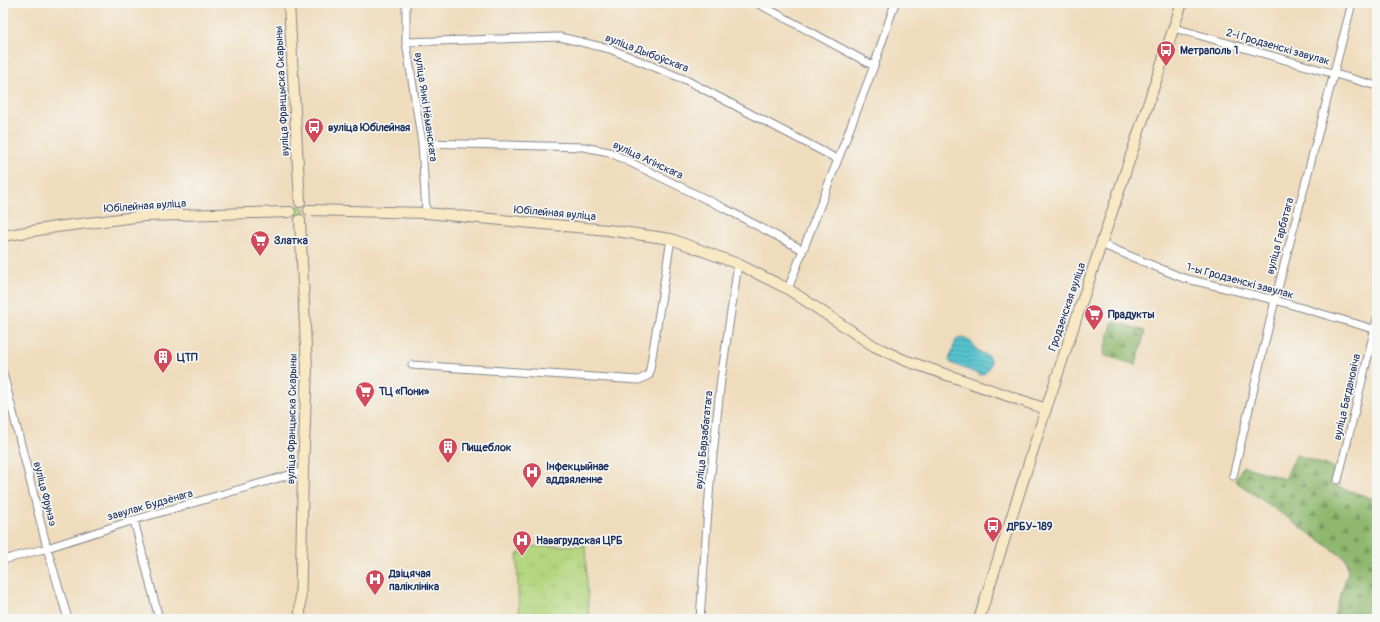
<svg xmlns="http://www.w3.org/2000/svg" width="1380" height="622" font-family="Pangolin,sans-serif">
<defs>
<pattern id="grass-tufts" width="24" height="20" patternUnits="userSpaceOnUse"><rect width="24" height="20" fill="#b4d67f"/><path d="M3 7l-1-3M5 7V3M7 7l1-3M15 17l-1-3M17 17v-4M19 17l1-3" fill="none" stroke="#9ab870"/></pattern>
<pattern id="forest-firs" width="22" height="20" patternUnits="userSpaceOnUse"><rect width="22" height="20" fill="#8fb76e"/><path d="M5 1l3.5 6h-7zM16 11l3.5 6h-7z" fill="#74955e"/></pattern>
<pattern id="water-rules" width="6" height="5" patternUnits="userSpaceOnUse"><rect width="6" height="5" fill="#55c2cc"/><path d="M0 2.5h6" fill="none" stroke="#469ea9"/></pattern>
</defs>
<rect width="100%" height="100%" fill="#f6f6f2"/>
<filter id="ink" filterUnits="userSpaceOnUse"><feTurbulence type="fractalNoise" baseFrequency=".025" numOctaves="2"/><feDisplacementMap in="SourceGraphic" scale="8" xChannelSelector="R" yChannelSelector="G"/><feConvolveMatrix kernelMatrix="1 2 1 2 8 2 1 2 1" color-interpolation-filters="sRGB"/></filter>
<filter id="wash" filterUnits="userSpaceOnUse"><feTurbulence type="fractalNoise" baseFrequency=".012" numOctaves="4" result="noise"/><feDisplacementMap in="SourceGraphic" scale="16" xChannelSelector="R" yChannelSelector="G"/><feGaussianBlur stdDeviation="0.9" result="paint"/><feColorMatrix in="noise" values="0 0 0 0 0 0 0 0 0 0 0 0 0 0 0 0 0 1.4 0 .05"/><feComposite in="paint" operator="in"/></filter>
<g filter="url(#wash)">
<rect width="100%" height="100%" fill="#efdcbc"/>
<!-- grass -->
<path fill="url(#grass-tufts)" stroke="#68826e" d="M294 211a5 5 0 1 1 10 0a5 5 0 1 1-10 0Z
M585 545 589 619H519L517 555 526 547Z
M1373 564 1377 565V619H1371Z"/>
<!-- forest -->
<path fill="url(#forest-firs)" stroke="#557366" d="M1113 321 1145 331 1136 365 1103 355Z
M1296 455 1335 468 1330 484 1377 500V565L1373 564 1371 619H1333L1348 572 1346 559 1235 481 1243 466 1285 479Z"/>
<!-- water -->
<path fill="url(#water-rules)" stroke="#387895" d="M961 338C974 341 971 342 978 351L988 356 991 361C989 368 988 373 980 375L951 363 949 360 956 340Z"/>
</g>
<g filter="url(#ink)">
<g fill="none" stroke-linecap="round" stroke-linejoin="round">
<defs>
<path id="street" d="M406 3V42L422 143 426 213
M757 3 874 66
M1174 28 1377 86
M406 42 560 37 610 49 686 80 837 159
M422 143 584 147 609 152 724 208 803 250
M1101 244 1183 278 1275 300 1377 330
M788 289 874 66 895 3
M412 365 639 380 649 375 671 239
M3 373 47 548 68 619
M1233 476 1275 300 1352 3
M1338 480 1377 319
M134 520 159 619
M3 560 47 548 134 520 303 471
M700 619 710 483 721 379 738 264"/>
<path id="secondary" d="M289 3 300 202
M309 210 426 213 608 230 671 239 738 264 788 289 874 346 904 360 1046 409
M300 220 307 368 303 471 300 619
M3 236 56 227 144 216 290 212
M979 619 1046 409 1182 3"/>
</defs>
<!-- street casing -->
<use href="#street" stroke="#85868d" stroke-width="9"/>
<!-- secondary casing -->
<use href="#secondary" stroke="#85868d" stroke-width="12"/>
<!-- street -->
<use href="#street" stroke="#fff" stroke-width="7"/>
<!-- secondary -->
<use href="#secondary" stroke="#f8e8c3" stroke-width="10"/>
</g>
</g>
<!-- icons -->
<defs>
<symbol id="bus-pin" viewBox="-11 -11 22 30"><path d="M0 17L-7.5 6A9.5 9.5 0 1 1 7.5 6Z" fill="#d1495b" stroke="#f6f6f2"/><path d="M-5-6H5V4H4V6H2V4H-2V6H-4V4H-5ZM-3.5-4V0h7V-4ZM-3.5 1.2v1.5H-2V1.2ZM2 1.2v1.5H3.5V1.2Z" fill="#fff"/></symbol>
<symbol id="supermarket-pin" viewBox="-11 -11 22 30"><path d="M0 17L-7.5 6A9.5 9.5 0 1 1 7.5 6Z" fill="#d1495b" stroke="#f6f6f2"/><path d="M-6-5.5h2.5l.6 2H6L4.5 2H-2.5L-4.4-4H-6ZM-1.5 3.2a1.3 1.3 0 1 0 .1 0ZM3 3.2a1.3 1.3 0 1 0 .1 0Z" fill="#fff"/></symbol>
<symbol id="building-pin" viewBox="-11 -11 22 30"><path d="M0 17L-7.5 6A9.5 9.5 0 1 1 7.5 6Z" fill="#d1495b" stroke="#f6f6f2"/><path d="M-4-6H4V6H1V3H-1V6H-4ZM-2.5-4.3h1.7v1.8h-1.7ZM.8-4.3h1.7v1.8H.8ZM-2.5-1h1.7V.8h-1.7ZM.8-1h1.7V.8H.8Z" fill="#fff"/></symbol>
<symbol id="hospital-pin" viewBox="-11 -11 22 30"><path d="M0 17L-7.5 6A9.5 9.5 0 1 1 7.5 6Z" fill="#d1495b" stroke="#f6f6f2"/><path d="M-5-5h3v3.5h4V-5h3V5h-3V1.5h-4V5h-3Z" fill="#fff"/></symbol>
</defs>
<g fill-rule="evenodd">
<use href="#bus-pin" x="1155" y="39" width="22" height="30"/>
<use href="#bus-pin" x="303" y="116" width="22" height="30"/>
<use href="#supermarket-pin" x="249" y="229" width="22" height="30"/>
<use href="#supermarket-pin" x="1083" y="303" width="22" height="30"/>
<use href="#building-pin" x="152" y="346" width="22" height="30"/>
<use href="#supermarket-pin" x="354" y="380" width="22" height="30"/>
<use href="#building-pin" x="437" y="436" width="22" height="30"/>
<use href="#hospital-pin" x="521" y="461" width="22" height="30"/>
<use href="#bus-pin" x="982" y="515" width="22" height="30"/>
<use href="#hospital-pin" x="511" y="529" width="22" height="30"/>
<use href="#hospital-pin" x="364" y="568" width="22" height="30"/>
</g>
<g text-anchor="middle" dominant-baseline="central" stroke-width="3.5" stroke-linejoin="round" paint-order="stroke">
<!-- street labels -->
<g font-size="11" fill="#1b2f5e" stroke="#f6f6f2">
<text transform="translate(1278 47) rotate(16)">2-і Гродзенскі завулак</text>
<text transform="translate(647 53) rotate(21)">вуліца Дыбоўскага</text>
<text transform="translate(282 91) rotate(-93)">вуліца Францыска Скарыны</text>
<text transform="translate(426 107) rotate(82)">вуліца Янкі Нёманскага</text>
<text transform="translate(648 160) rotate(25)">вуліца Агінскага</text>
<text transform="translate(145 206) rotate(-4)">Юбілейная вуліца</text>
<text transform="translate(555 213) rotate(5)">Юбілейная вуліца</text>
<text transform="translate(1280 236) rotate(-75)">вуліца Гарбатага</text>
<text transform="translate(1240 281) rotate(15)">1-ы Гродзенскі завулак</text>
<text transform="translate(1067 307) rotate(-71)">Гродзенская вуліца</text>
<text transform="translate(1347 397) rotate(-77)">вуліца Багдановіча</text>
<text transform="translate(292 419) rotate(-89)">вуліца Францыска Скарыны</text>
<text transform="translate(704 440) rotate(-84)">вуліца Барзабагатага</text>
<text transform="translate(45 494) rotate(76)">вуліца Фрунзэ</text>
<text transform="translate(150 505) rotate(-16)">завулак Будзёнага</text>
</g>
<!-- poi labels -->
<g font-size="11" font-weight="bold" fill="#1b2f5e" stroke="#f6f6f2" text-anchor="start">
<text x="1180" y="50">Метраполь 1</text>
<text x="328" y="127">вуліца Юбілейная</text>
<text x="274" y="240">Златка</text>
<text x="1108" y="314">Прадукты</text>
<text x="177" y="357">ЦТП</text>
<text x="379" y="391">ТЦ «Пони»</text>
<text x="462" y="447">Пищеблок</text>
<text x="546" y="466">Інфекцыйнае<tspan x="546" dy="13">аддзяленне</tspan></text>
<text x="1007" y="526">ДРБУ-189</text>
<text x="536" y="540">Навагрудская ЦРБ</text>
<text x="389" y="573">Дзіцячая<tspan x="389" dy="13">паліклініка</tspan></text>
</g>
</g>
<!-- margin -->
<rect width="1380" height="622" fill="none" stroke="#f6f6f2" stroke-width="16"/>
</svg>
